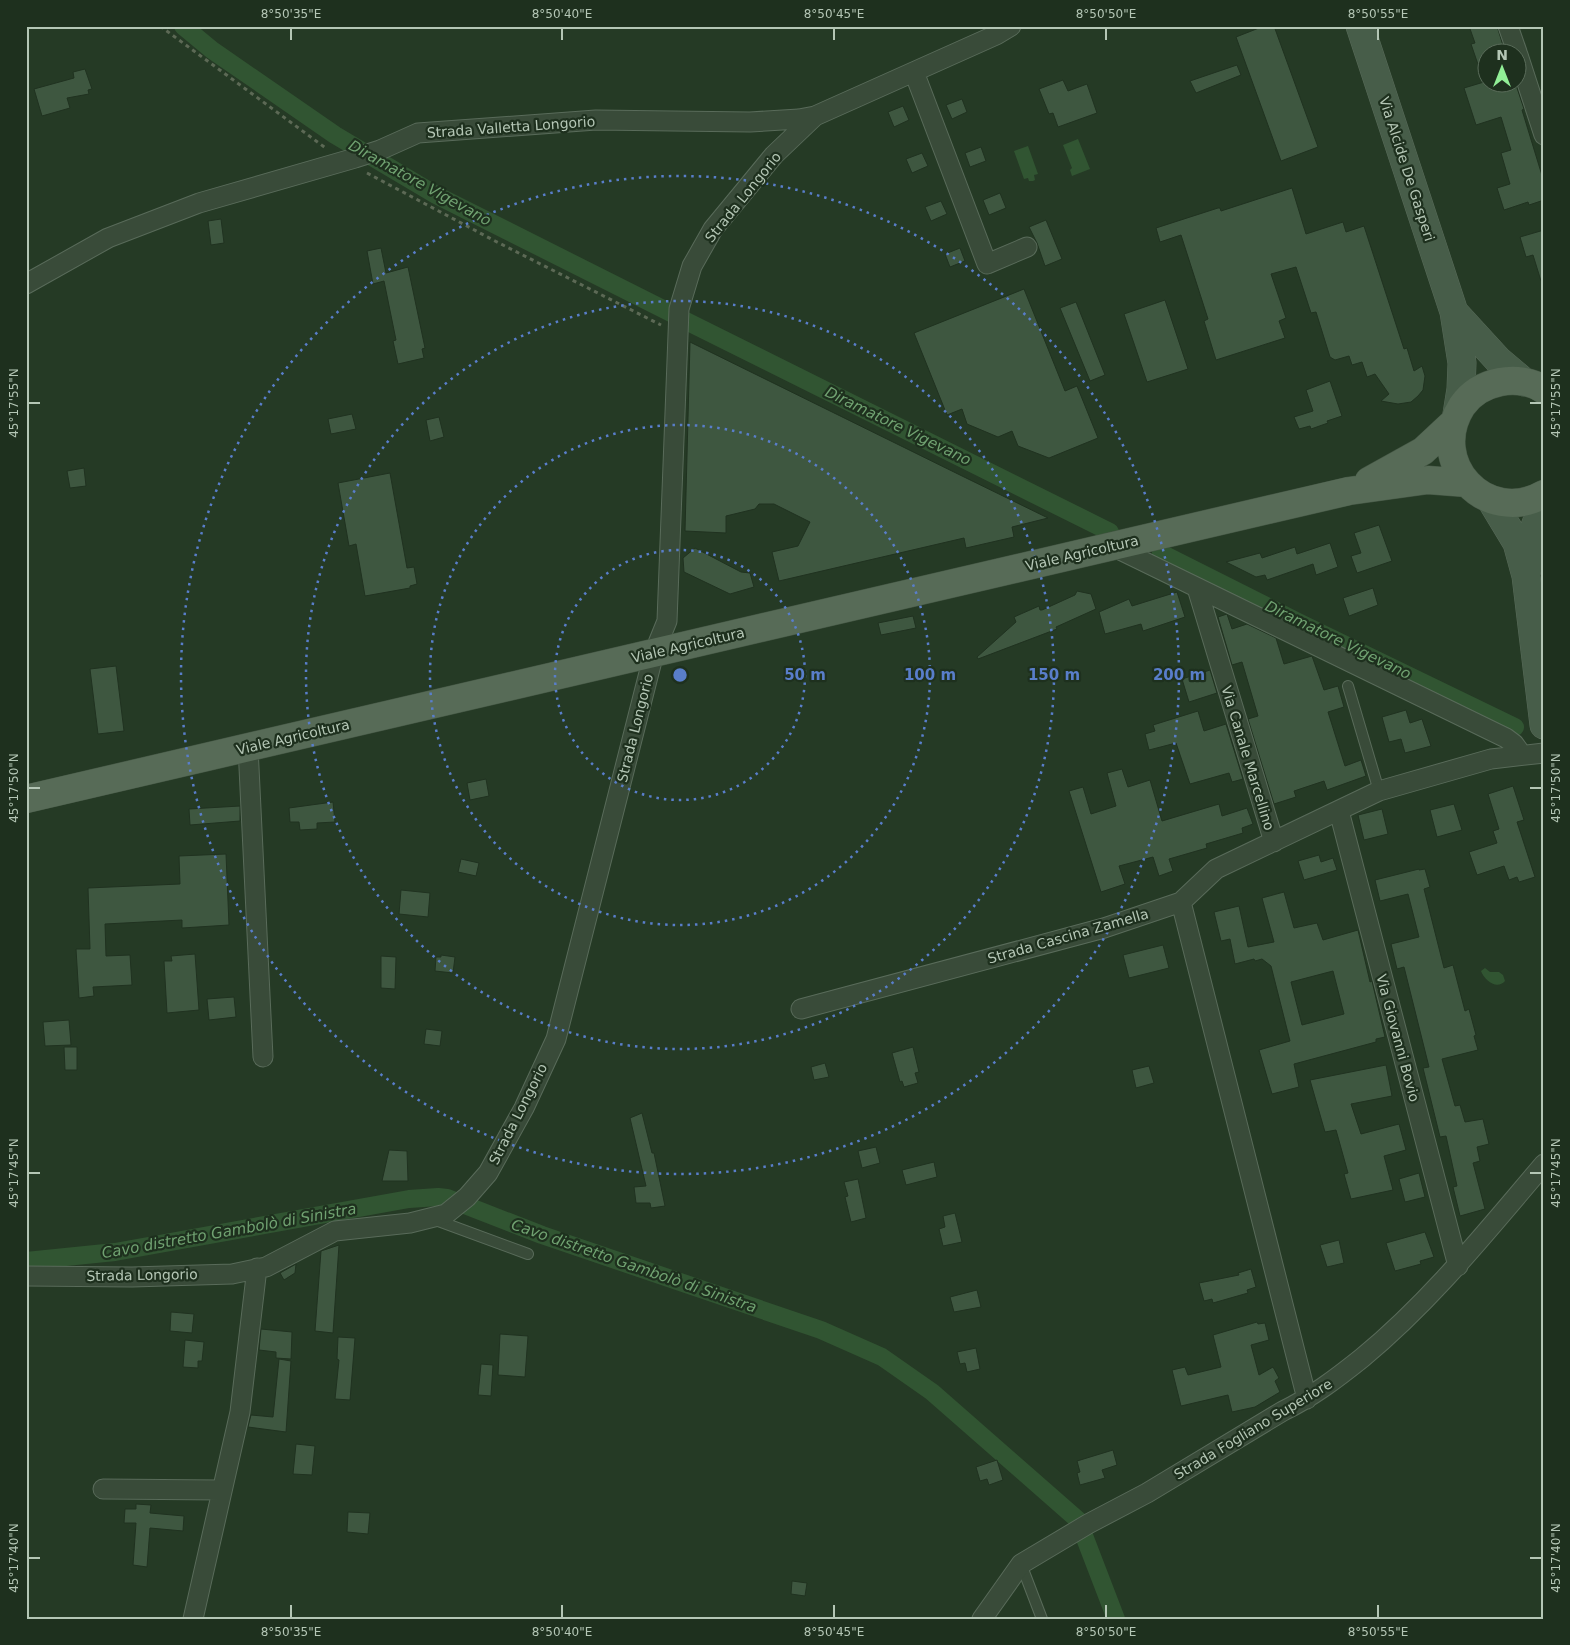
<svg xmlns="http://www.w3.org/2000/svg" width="1570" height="1645" font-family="'DejaVu Sans',sans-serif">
<rect width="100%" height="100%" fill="#253a25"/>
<!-- water -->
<path fill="#315532" d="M1078 139 1090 169 1072 176 1070 170 1072 168 1063 145Z
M1028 146 1038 174 1034 175 1035 180 1033 181H1029L1028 178 1024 179 1014 151Z
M1485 968 1490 972H1499L1503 975 1505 981C1497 990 1485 981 1481 971Z"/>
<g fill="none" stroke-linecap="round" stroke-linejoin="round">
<!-- canal -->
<path stroke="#315532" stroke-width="18" d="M183 26 212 50 335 135 436 195 673 314
M686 321 1110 532
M1161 553 1298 622 1515 727
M26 1261 115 1252 409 1199 438 1197 447 1198 542 1235 821 1330 882 1357 932 1392 1078 1520 1116 1619"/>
</g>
<!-- building -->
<path fill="#3e5740" stroke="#203220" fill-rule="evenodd" d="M1264 26H1274L1318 147 1281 161 1236 37Z
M1469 26H1497L1505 52H1488V87L1503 82H1515L1524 109 1522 110 1544 182V200L1529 205 1528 202 1504 210 1497 188 1510 184 1501 153 1511 150 1501 117 1476 125 1464 88 1484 82 1471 44 1475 43Z
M1237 65 1241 75 1196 93 1190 81Z
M85 69 92 89 88 90 89 94 67 98 70 108 42 116 34 89 74 78 73 72Z
M1063 80 1068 91 1087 84 1097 113 1058 127 1053 113 1049 114 1039 89Z
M962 99 967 112 952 119 946 105Z
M903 106 909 120 894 127 888 112Z
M981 147 986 161 970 167 965 153Z
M922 153 928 166 912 173 906 159Z
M1292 188 1306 234 1343 222 1346 232 1364 226 1404 349 1407 348 1414 371 1422 366 1425 376 1423 390 1418 396 1411 402 1398 404 1381 401 1389 394 1375 374 1367 377 1362 362 1352 365 1349 356 1335 360 1330 357 1316 312 1311 313 1296 267 1271 274 1286 318 1279 321 1285 338 1216 360 1204 321 1208 319 1181 235 1160 242 1156 228 1218 208H1220L1221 211Z
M1000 193 1006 208 989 215 983 200Z
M941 201 947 214 931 221 925 207Z
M221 219 224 243 211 245 208 221Z
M1046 220 1062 259 1045 266 1037 243 1029 227Z
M1544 230V280L1541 281 1533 255 1526 257 1520 237Z
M381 248 386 273 408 267 425 348 422 349 424 358 398 364 393 341 396 340 384 281 373 284 367 251Z
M960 248 965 261 950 267 945 254Z
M1024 289 1065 391 1077 386 1098 438 1049 458 1018 446 1012 431 998 437 967 424 962 409 947 415 914 333Z
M1165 300 1188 369 1147 382 1124 314Z
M1076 302 1105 375 1090 381 1060 308Z
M690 342 960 475 1048 518 1012 527 1014 537 966 548 964 538 779 581 772 552 798 546 810 522 774 504H759L755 509 726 516V533L685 531Z
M1330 381 1342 416 1327 421 1328 423 1311 429 1310 426 1299 429 1294 417 1313 411 1306 390Z
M352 414 356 429 331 434 328 419Z
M439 417 444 437 430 441 426 420Z
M84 468 86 486 70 488 67 471Z
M390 473 407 568 414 567 417 584 410 586V588L365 596 356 544 349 546 338 483Z
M1379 525 1392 561 1357 573 1351 556 1361 553 1354 533Z
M1330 543 1338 567 1316 575 1313 564 1267 580 1265 575 1256 577 1226 562 1260 553 1262 558 1295 547 1297 554Z
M695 548 741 572 750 573 754 587 730 594 684 572 683 558Z
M1373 588 1378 605 1349 616 1343 598Z
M1077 591 1091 594 1096 609 1056 627 1057 629 978 659 977 657 1016 622 1014 617 1039 606 1040 610H1042L1075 595Z
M1177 592 1185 617 1143 631 1141 624 1105 634 1099 612 1129 599 1132 606Z
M1227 614 1232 629 1247 624 1276 638 1284 664 1312 656 1324 690 1338 686 1344 707 1328 712 1345 766 1361 760 1366 776 1327 790 1324 781 1294 791 1296 797 1274 804 1248 719 1258 716 1242 662 1232 665 1218 617Z
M913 616 916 628 881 635 878 623Z
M116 666 124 731 98 734 90 669Z
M1210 670 1217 693 1189 702 1182 679Z
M1406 710 1410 723 1422 719 1431 746 1405 753 1401 739 1389 742 1382 717Z
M1198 711 1204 731 1226 724 1243 779 1232 782 1229 773 1190 784 1176 743 1149 750 1145 734 1155 731 1153 725Z
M1122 769 1128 787 1150 780 1162 821 1219 804 1222 816 1247 808 1253 824 1242 828 1243 833 1206 844 1207 848 1169 859 1173 871 1159 876 1153 857 1119 866 1125 884 1101 892 1069 791 1083 787 1091 814 1116 806 1107 773Z
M486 779 489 796 470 800 467 783Z
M1513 786 1524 820 1517 822 1535 877 1519 882 1517 877 1509 880 1504 866 1477 875 1469 852 1497 843 1493 831 1499 829 1488 794Z
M333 802 335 822 317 823V829L300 830 299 822H290L289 808Z
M1454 804 1462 830 1437 837 1430 810Z
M240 806V821L190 825 189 809Z
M1382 809 1388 834 1364 840 1358 815Z
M226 854 229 925 182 928V920L105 924 106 956 130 955 132 985 93 987 94 996 79 998 76 949H90L88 888 180 884 179 856Z
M1319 855 1321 862 1333 858 1337 870 1304 880 1298 861Z
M461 859 479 863 476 876 458 872Z
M1419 869V870L1425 869 1430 887 1424 889 1444 968 1453 965 1465 1011 1469 1009 1476 1035 1474 1036 1478 1050 1442 1059 1455 1106 1460 1105 1465 1122 1483 1119 1489 1144 1477 1147 1480 1161 1473 1163 1485 1209 1460 1216 1453 1187 1457 1186 1446 1136 1440 1137 1423 1068 1429 1067 1404 967 1397 969 1391 944 1419 937 1408 894 1380 901 1375 880Z
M401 890 430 893 428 917 399 914Z
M1284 892 1294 928 1317 923 1323 940 1358 930 1370 982 1372 981 1385 1037 1376 1039V1042L1294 1064 1299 1087 1272 1094 1259 1050 1290 1041 1271 966 1262 959 1255 961 1254 959 1235 964 1230 939 1221 941 1214 912 1239 906 1248 947 1274 942 1262 898ZM1333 971 1344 1014 1302 1025 1291 982Z
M1163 945 1169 968 1129 978 1123 955Z
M195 954 199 1010 167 1013 164 961H172L171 956Z
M441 955 455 957 453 973 435 971 436 957H441Z
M381 956 396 957 395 989 381 988Z
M234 997 236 1017 209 1020 207 999Z
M69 1020 71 1045 45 1046 43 1022Z
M426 1029 442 1031 440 1046 424 1044Z
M64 1047H77V1070H65Z
M913 1047 919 1072 915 1073 918 1083 904 1087 902 1081 900 1082 892 1053Z
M825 1063 829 1077 814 1080 811 1067Z
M1386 1065 1392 1096 1351 1104 1361 1134 1399 1124 1406 1150 1384 1156 1393 1190 1351 1199 1344 1174 1348 1173 1336 1130 1325 1132 1310 1080Z
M1149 1066 1154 1083 1136 1088 1132 1070Z
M642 1113 652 1153H654L665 1206 651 1208 650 1203H636L634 1187 646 1186 630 1118Z
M876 1147 880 1163 862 1168 858 1151Z
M389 1150 407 1151 408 1181H382Z
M934 1162 937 1177 906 1185 902 1170Z
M1419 1173 1425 1197 1405 1202 1399 1179Z
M858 1179 866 1218 851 1222 845 1197 848 1196 844 1182Z
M955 1213 962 1242 943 1246 939 1229 945 1227 943 1216Z
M1425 1232 1434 1257 1420 1261 1421 1264 1395 1271 1386 1243Z
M1339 1240 1344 1263 1327 1267 1320 1245Z
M339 1245 333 1333 315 1331 321 1251Z
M296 1264 295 1273 284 1280 280 1273Z
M1251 1269 1256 1287 1247 1290 1248 1293 1213 1303 1212 1299 1204 1301 1199 1283 1239 1275 1238 1273Z
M977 1290 981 1307 954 1312 950 1297Z
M171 1312 194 1314 192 1333 170 1331Z
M1257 1322 1258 1324 1265 1323 1269 1340 1251 1345 1259 1375 1273 1367 1279 1378 1275 1381 1280 1392 1255 1407 1232 1412 1228 1395 1181 1406 1172 1370 1185 1367 1188 1375 1221 1367 1213 1335Z
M261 1329 292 1332 291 1359 276 1358V1352L259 1350Z
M500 1334 528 1336 525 1377 498 1375Z
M338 1337 355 1338 350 1400 335 1399 339 1360 337 1359Z
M185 1340 204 1342 202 1361H198V1368L183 1367Z
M976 1348 980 1369 967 1372 965 1363 960 1364 957 1352Z
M279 1359 291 1361 286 1432 248 1427 251 1415 273 1417Z
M481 1364 493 1365 491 1396 478 1395Z
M296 1444 315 1446 312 1475 293 1474Z
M1113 1450 1117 1465 1102 1470 1105 1478 1080 1485 1077 1473 1080 1472 1077 1461Z
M997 1460 1003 1480 989 1485 987 1479 980 1481 976 1467Z
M136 1504 151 1505 150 1513 184 1516 183 1531 150 1528 147 1567 133 1565 136 1523H124L125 1509H136Z
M348 1512 370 1513 368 1534 347 1532Z
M792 1581 807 1583 805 1596 791 1594Z"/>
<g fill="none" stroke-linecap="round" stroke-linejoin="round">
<defs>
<path id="service" d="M1348 686 1379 791
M433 1219 528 1254
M1021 1564 1042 1619"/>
<path id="minor" d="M1508 26 1517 52
M1518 55 1544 135
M914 72 987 264 1027 247
M26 284 108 238 199 203 355 158 380 150 418 133 596 120 750 122 799 119 815 116
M1112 546 1506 738 1514 744 1522 755
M1197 588 1274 842
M248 747 263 1057
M1339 811 1458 1266
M1181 902 1307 1399
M801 1009 1104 928 1181 902 1216 869 1379 791 1491 759 1544 753
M26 1276 132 1277 232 1274 266 1267 335 1231 410 1223 446 1214 467 1197 488 1173 524 1108 556 1039 654 653 667 621 679 309 692 266 713 229 774 155 815 116 996 35 1011 26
M103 1489 221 1490
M193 1619 240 1412 257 1268
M982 1619 1021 1564 1088 1524 1147 1493 1283 1411C1312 1397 1337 1378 1362 1358 1431 1301 1486 1232 1544 1164"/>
<path id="secondary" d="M1360 26 1454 312 1462 363 1461 389 1457 414
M1454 312 1498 360 1524 382
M1491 500 1517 543 1526 576 1544 725
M1527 570 1532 535 1544 501"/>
<path id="primary" d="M1544 390C1532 381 1514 379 1500 382 1485 385 1471 393 1462 406 1426 462 1486 527 1544 494
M1369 481 1423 451 1453 423
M26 799 1349 491 1428 480 1467 483"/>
</defs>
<!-- service casing -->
<use href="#service" stroke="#596b5a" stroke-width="12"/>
<!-- minor casing -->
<use href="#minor" stroke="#596b5a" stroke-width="21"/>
<!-- secondary casing -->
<use href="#secondary" stroke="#596b5a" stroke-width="29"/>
<!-- primary casing -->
<use href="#primary" stroke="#425442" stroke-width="29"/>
<!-- path -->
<path stroke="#5c6955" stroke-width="3" stroke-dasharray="4 4" stroke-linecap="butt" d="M160 26 327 149
M367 173 495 241 661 325"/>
<!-- service -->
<use href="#service" stroke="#394b39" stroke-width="10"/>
<!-- minor -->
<use href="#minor" stroke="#394b39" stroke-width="19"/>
<!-- secondary -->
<use href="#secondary" stroke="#475d49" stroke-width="28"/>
<!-- primary -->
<use href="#primary" stroke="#576b57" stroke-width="28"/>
</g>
<!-- ticks -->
<path fill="none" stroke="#b4c6b5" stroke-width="2" d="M291 28V40M562 28V40M834 28V40M1106 28V40M1378 28V40M28 403H40M1530 403H1542M28 788H40M1530 788H1542M28 1173H40M1530 1173H1542M28 1558H40M1530 1558H1542M291 1605V1618M562 1605V1618M834 1605V1618M1106 1605V1618M1378 1605V1618"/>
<!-- distance rings -->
<g fill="none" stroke="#597eca" stroke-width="2.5" stroke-dasharray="2.5 5">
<circle cx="680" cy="675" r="125"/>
<circle cx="680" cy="675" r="250"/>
<circle cx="680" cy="675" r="374"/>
<circle cx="680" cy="675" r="499"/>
</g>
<g text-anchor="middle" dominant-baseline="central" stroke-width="4.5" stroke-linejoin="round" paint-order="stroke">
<!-- street labels -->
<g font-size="14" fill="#b4c6b5" stroke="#1e301e">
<text transform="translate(511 127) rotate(-4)">Strada Valletta Longorio</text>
<text transform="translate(1407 169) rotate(72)">Via Alcide De Gasperi</text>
<text transform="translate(743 197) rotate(-51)">Strada Longorio</text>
<text transform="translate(1082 553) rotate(-13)">Viale Agricoltura</text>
<text transform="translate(688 645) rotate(-13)">Viale Agricoltura</text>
<text transform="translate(635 728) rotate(-76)">Strada Longorio</text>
<text transform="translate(293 737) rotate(-13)">Viale Agricoltura</text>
<text transform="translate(1248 758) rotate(73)">Via Canale Marcellino</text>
<text transform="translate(1068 936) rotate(-16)">Strada Cascina Zamella</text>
<text transform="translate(1398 1038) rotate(75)">Via Giovanni Bovio</text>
<text transform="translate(518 1114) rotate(-63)">Strada Longorio</text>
<text transform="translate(142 1275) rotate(-1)">Strada Longorio</text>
<text transform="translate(1253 1429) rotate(-31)">Strada Fogliano Superiore</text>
</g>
<!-- water labels -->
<g font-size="15" font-style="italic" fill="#70a271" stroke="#1e301e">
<text transform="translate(420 183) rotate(29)">Diramatore Vigevano</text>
<text transform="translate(898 426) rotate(26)">Diramatore Vigevano</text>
<text transform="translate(1338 640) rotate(26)">Diramatore Vigevano</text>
<text transform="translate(229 1231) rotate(-10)">Cavo distretto Gambolò di Sinistra</text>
<text transform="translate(634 1266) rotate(19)">Cavo distretto Gambolò di Sinistra</text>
</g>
</g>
<circle cx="680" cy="675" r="8" fill="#597eca" stroke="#1e301e" stroke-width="2.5"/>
<g font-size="15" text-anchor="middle" font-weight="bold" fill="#597eca" stroke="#1e301e" stroke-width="4.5" stroke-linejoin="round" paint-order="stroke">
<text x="805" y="680">50 m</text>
<text x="930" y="680">100 m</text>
<text x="1054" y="680">150 m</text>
<text x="1179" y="680">200 m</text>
</g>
<!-- border -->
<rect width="1570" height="1645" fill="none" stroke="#1e301e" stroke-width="55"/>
<!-- north arrow -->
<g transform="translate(1502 68)"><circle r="24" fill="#1e301e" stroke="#5a6c5a"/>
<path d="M0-4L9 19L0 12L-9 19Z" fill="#91ef96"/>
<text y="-8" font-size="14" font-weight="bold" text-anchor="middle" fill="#b4c6b5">N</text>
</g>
<rect x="28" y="28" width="1514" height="1590" fill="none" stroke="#b4c6b5" stroke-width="2"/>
<g font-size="12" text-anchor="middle" fill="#b4c6b5">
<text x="291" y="18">8°50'35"E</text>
<text x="562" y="18">8°50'40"E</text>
<text x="834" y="18">8°50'45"E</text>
<text x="1106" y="18">8°50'50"E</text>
<text x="1378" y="18">8°50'55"E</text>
<text transform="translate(14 403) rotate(-90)" y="4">45°17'55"N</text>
<text transform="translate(1556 403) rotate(-90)" y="4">45°17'55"N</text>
<text transform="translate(14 788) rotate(-90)" y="4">45°17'50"N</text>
<text transform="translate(1556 788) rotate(-90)" y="4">45°17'50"N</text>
<text transform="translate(14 1173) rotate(-90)" y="4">45°17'45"N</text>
<text transform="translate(1556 1173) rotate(-90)" y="4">45°17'45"N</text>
<text transform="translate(14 1558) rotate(-90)" y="4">45°17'40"N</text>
<text transform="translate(1556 1558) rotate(-90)" y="4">45°17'40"N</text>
<text x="291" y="1636">8°50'35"E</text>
<text x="562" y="1636">8°50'40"E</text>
<text x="834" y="1636">8°50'45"E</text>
<text x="1106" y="1636">8°50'50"E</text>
<text x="1378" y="1636">8°50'55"E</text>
</g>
</svg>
